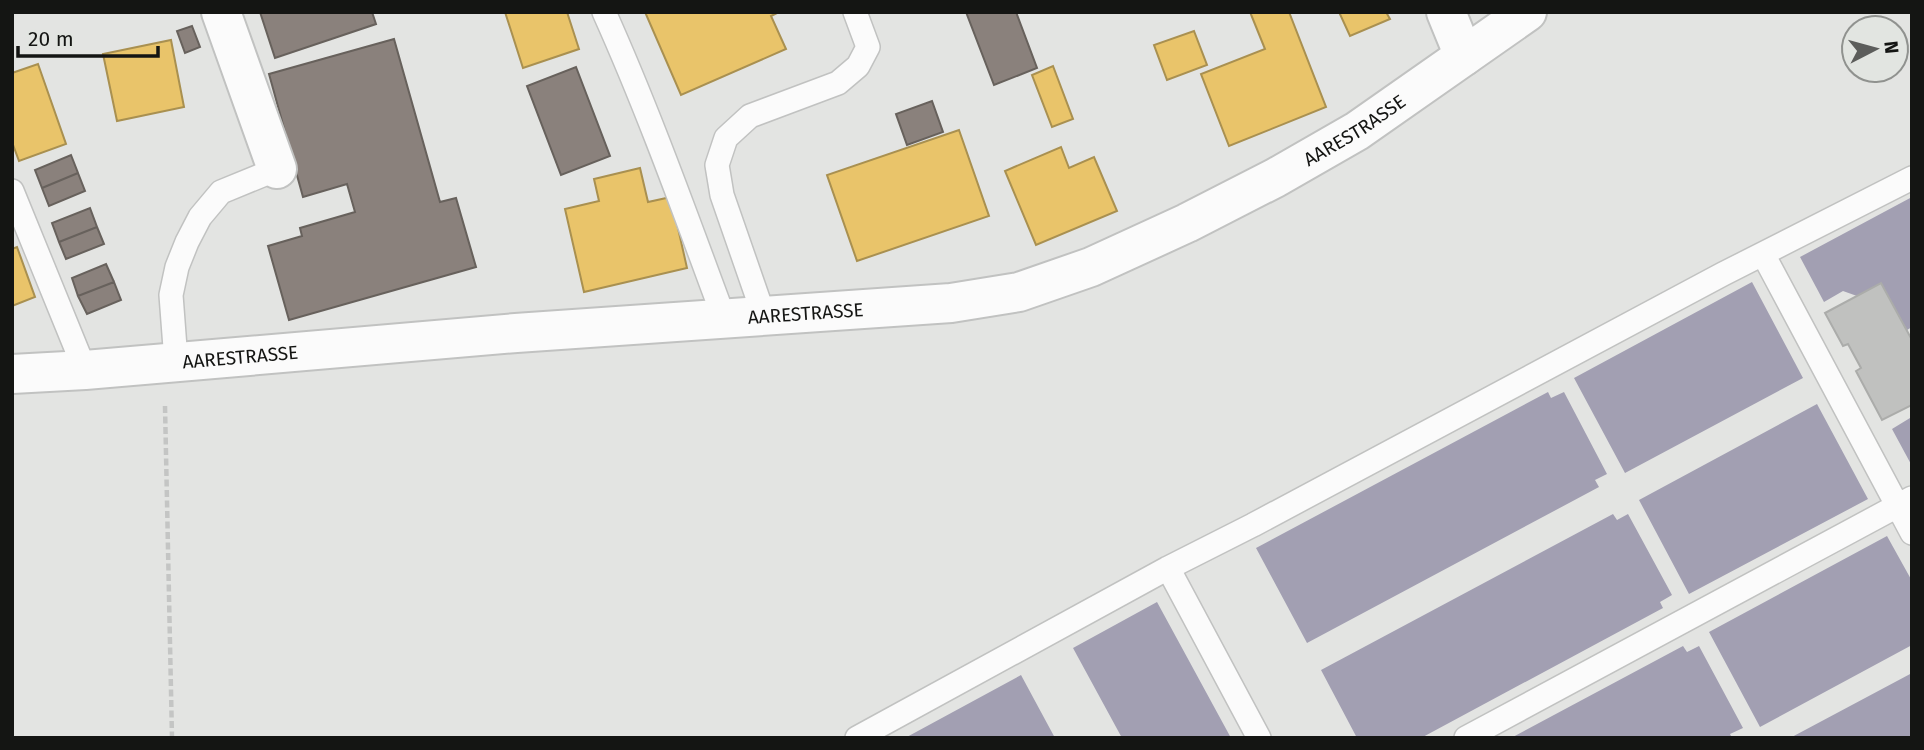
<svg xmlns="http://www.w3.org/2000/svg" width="1924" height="750" font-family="'Fira Sans',sans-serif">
<rect width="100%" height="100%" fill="#e3e4e2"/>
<!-- water -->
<path fill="#a29fb2" d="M1912 197V327L1907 330 1881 283 1857 296 1843 291 1824 302 1800 257Z
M1752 282 1803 378 1625 473 1574 378Z
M1548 392 1551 398 1564 392 1607 474 1595 480 1599 487 1307 643 1256 548Z
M1817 404 1868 499 1689 594 1639 500Z
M1912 414V466L1892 429 1910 418Z
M1613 514 1617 520 1628 514 1672 595 1660 602 1663 608 1421 738H1357L1321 670Z
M1887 536 1912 581V645L1760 727 1709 632Z
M1157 602 1231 738H1122L1073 648Z
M1683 646 1687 652 1699 646 1743 728 1730 734 1732 738H1511Z
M1912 673V738H1790Z
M1021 675 1055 738H905Z"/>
<!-- homes -->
<path fill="#e9c46a" stroke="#a99050" stroke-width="2" d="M505 12H567L579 49 523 68Z
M645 12H779L771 16 786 49 681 95Z
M1250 12H1289L1326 107 1229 146 1201 74 1265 49Z
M1339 12H1386L1390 19 1350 36Z
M1194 31 1207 65 1167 80 1154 45Z
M171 40 184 107 117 121 103 54Z
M38 64 66 144 19 161 12 142V73Z
M1053 66 1073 119 1052 127 1032 75Z
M959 130 989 216 857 261 827 175Z
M1061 147 1069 168 1094 157 1117 211 1036 245 1005 171Z
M640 168 648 202 671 197 687 268 584 292 565 209 599 201 594 179Z
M17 247 35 297 12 306V249Z"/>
<!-- industry -->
<path fill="#8a817c" stroke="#67615c" stroke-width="2" d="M260 12H372L376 24 275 58Z
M966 12H1016L1037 68 994 85Z
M192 26 200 47 185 53 177 31Z
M394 39 440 202 456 198 476 267 289 320 268 246 302 236 300 228 355 212 347 184 303 197 269 74Z
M576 67 610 156 561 175 527 86Z
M932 101 943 132 907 145 896 114Z
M71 155 78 173 42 188 35 170Z
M78 173 85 191 49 206 42 188Z
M90 208 97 227 59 242 52 223Z
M97 227 104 244 66 259 59 242Z
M106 264 114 282 78 296 72 278Z
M114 282 121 300 87 314 78 296Z"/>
<!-- building -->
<path fill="#c0c1bf" stroke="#abacaa" stroke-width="2" d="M1881 283 1912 340V405L1882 420 1856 371 1861 368 1848 344 1843 346 1825 313Z"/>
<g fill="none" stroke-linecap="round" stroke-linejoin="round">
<defs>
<path id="lane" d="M604 12C649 112 686 216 724 318
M12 191 85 370
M1763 254 1912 533
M764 316 722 195 717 165 726 138 750 116 838 83 858 66 868 47 855 12
M176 361 171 295 177 267 187 242 200 217 221 192 277 169
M1168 568 1259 738
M857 738 1168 568 1253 525 1723 274 1912 178
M1466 738 1912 498"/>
<g id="street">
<path d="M221 12 277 169"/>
<path d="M1446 12 1464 56"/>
<path id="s1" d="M12 374 85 370 516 333 951 303 1019 292 1091 267 1187 223 1275 178 1357 131 1527 12"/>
</g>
</defs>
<!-- lane casing -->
<use href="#lane" stroke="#c1c2c1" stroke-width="26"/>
<!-- street casing -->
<use href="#street" stroke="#c1c2c1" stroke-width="42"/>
<!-- path -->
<path stroke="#c4c5c4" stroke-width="4.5" stroke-dasharray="7 3.5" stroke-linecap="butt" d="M165 406 172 738"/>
<!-- lane -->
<use href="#lane" stroke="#fbfbfb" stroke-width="23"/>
<!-- street -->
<use href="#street" stroke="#fbfbfb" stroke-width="38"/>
</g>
<g text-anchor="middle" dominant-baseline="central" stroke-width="7" stroke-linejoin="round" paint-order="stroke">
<!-- street labels -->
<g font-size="19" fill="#141513" stroke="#e2e5e1">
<text stroke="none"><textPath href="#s1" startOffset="1384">AARESTRASSE</textPath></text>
<text stroke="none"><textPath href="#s1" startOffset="796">AARESTRASSE</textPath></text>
<text stroke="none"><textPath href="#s1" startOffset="229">AARESTRASSE</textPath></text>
</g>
</g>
<!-- border -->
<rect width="1924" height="750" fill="none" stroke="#141513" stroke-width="28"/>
<!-- north arrow -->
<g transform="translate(1875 49) rotate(84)"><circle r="33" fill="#e2e5e1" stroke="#90928f" stroke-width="2"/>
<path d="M0-5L12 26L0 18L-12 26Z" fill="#5c5d5b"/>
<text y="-10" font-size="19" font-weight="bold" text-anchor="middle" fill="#141513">N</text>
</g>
<!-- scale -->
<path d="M18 46v10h140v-10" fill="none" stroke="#141513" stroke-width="3.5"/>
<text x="28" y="46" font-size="21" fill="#141513" stroke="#e2e5e1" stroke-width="5" paint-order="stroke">20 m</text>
</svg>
